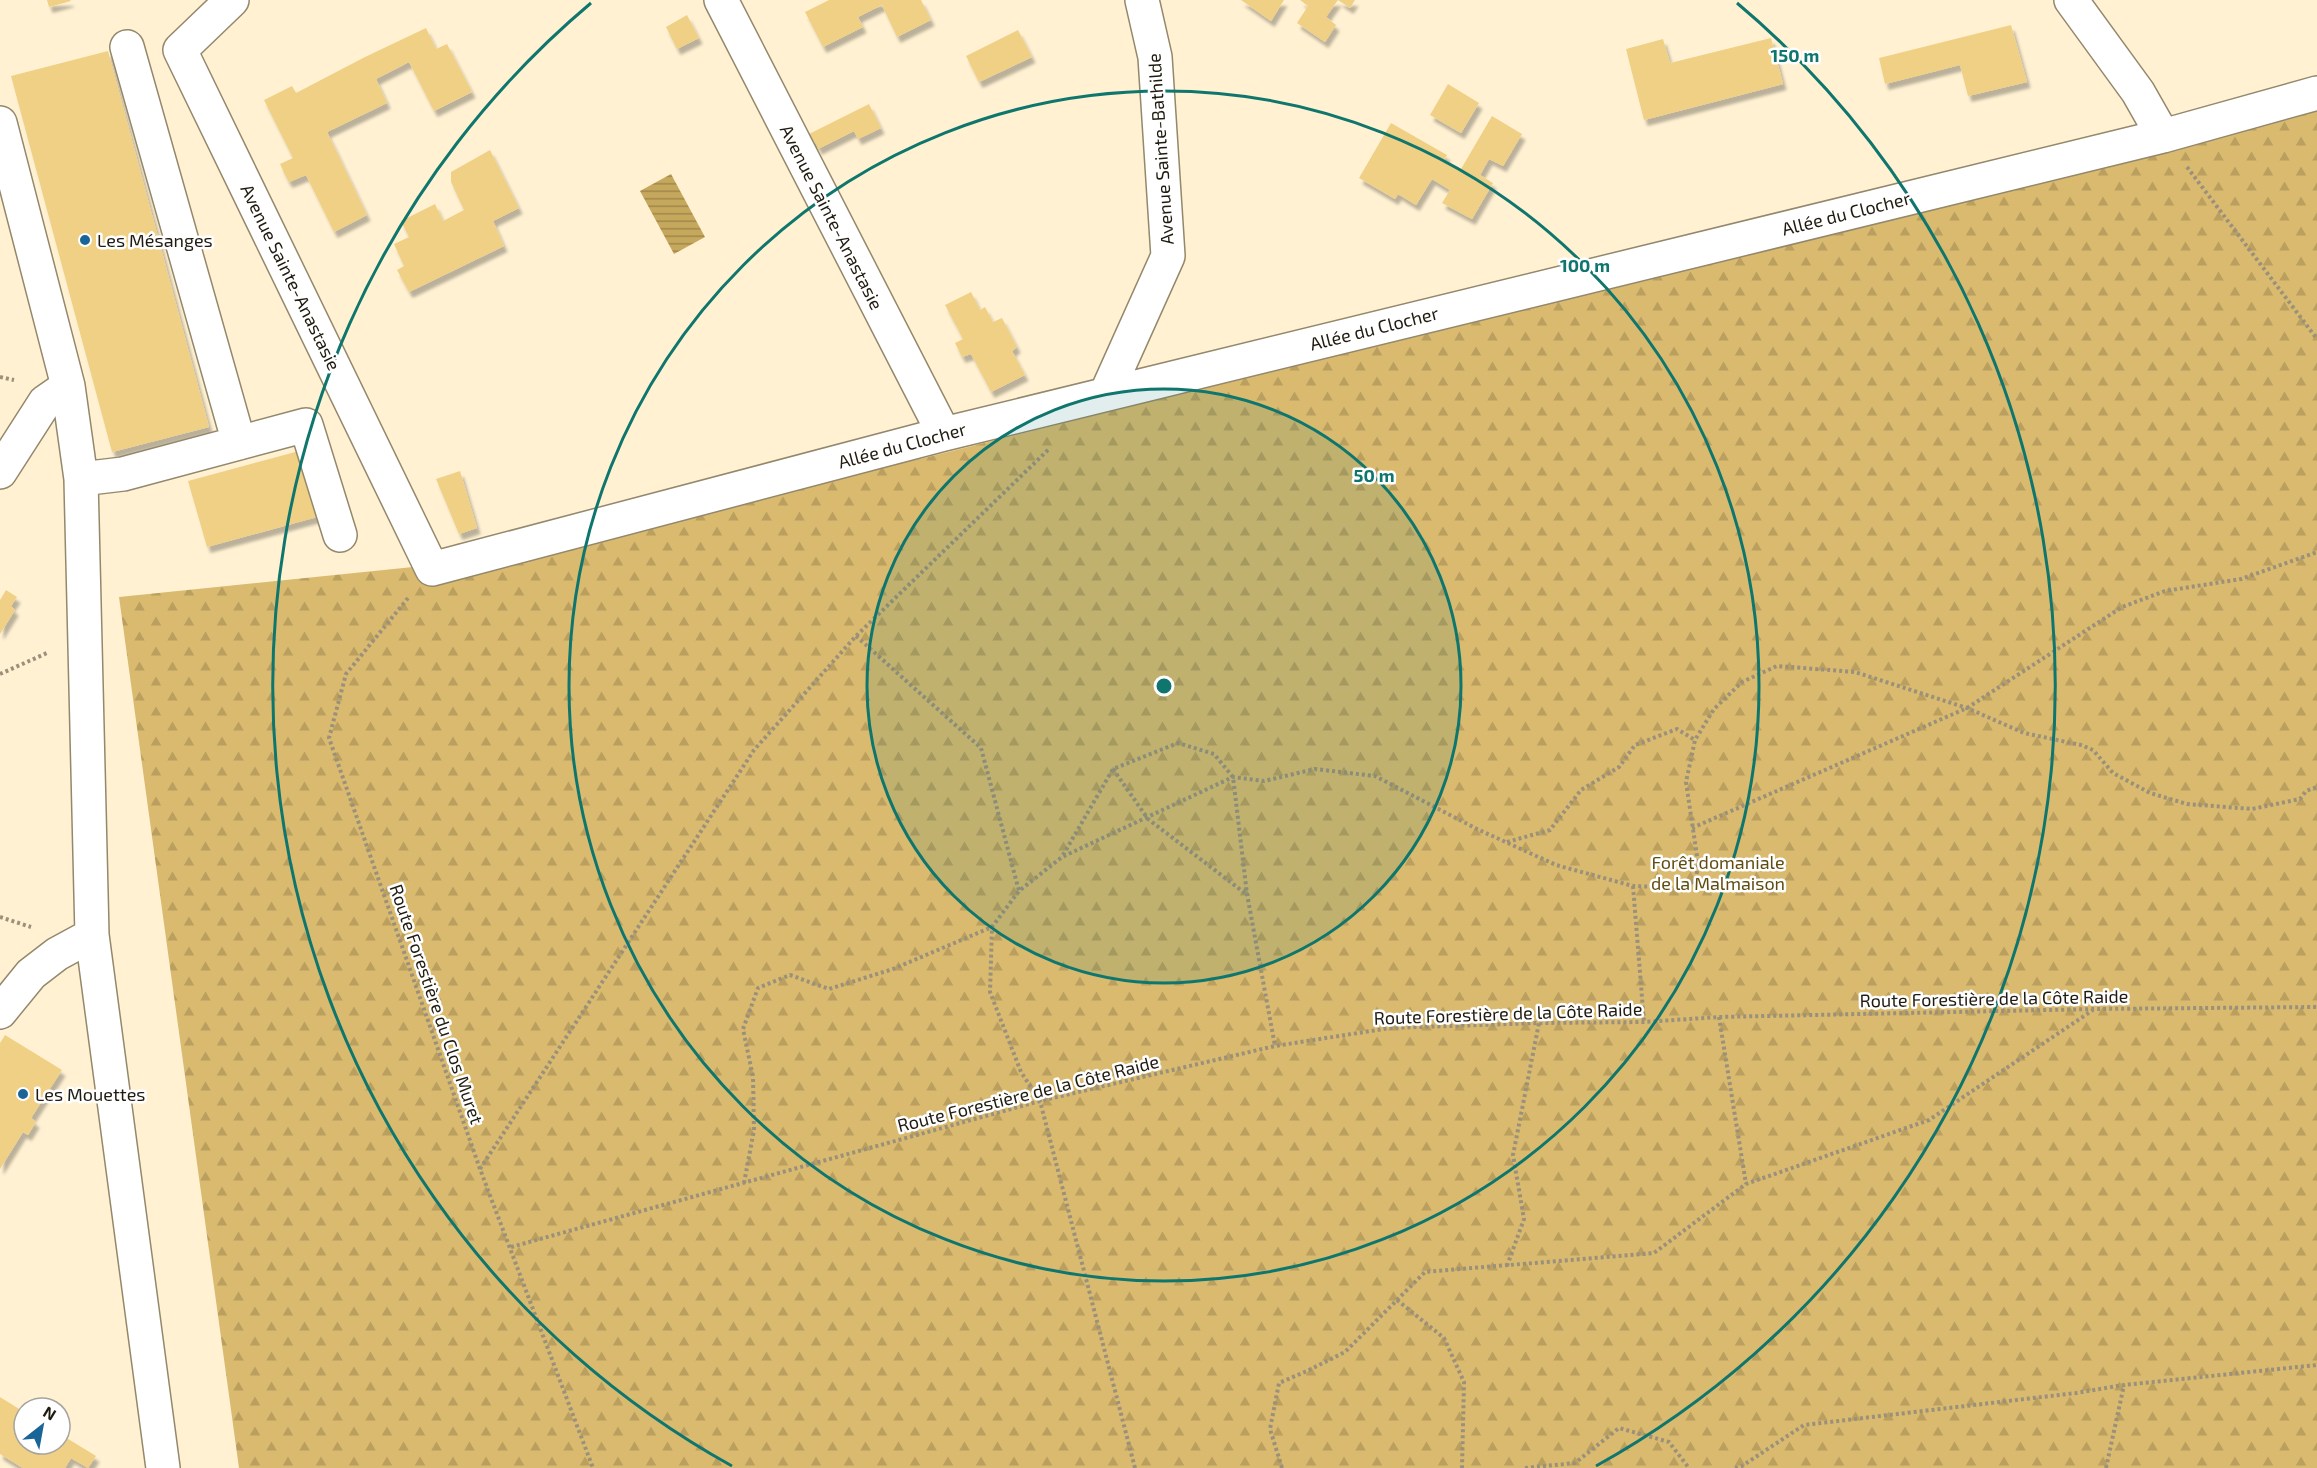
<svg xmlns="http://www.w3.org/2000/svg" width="2317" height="1468" font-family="'Exo 2',sans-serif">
<defs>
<pattern id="forest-firs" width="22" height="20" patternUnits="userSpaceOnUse" patternTransform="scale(1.5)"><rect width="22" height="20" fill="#d9ba6f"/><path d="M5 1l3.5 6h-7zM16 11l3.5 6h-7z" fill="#ba9f5f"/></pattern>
<pattern id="water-rules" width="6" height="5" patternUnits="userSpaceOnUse" patternTransform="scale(1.5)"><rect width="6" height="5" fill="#c6a85d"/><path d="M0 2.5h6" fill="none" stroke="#a0884b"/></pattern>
<filter id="shadow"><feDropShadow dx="3.5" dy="6" stdDeviation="1.5" flood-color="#0004"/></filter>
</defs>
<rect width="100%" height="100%" fill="#fff1d2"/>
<!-- forest -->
<path fill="url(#forest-firs)" d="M2317 109V1468H239L119 597 413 567 456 544 924 458Z"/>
<!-- water -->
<path fill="url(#water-rules)" d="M671 174 705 237 674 254 640 191Z"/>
<!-- building -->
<path fill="#f0d085" filter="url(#shadow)" d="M47 0H70L71 1 49 7Z
M829 0H921L931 20 897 37 882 5 858 17 863 27 823 47 805 12Z
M1241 0H1284L1271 21Z
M1300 0H1338L1326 17 1336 25 1325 42 1297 23 1308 6Z
M1338 0H1355L1350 8Z
M687 15 699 38 677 49 666 27Z
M2011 25 2027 82 1968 96 1960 65 1885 84 1879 58Z
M426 28 436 49 447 44 472 92 434 111 409 62 376 79 387 103 327 132 367 215 334 232 306 175 289 182 286 177 280 164 293 158 264 100 292 86 296 93 365 57Z
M1018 30 1032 57 979 82 966 56Z
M1771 38 1783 84 1644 120 1626 49 1663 39 1670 63Z
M108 51 209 427 112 452 11 76Z
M1448 84 1479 103 1461 133 1430 115Z
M869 104 881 128 858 139 854 131 818 149 816 143 810 146 805 136Z
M1492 116 1522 134 1503 166 1489 159 1480 175 1493 183 1472 219 1442 203 1450 190 1432 179 1416 205 1398 194 1395 199 1359 178 1391 123 1447 155 1444 160 1461 169Z
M490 150 519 208 493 221 504 246 409 292 397 270 404 266 394 244 409 237 401 221 435 204 443 221 464 210 451 182V172Z
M971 292 980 310 985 307 993 322 1002 318 1017 347 1012 351 1025 375 991 392 971 354 962 357 955 343 963 339 945 305Z
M299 451 317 517 207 547 188 481Z
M460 471 477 528 459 534 436 479Z
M6 590 17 597 11 606 15 610 0 634V600Z
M5 1035 62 1070 31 1118 36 1122 28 1135 23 1132 0 1169V1043Z
M0 1397 24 1412V1444H60V1434L96 1456 88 1468 71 1458 65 1468H23L0 1454Z"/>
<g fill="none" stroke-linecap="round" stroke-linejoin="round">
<defs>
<path id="minor" d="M232 0 180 50 432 569 944 434 2163 136 2317 93
M721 0 944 434
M2071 0 2138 92 2163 136
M127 47 239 443
M0 123 68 386 81 479 92 935 163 1468
M1106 394 1168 256 1155 57 1142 0
M0 472 45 402 68 386
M81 479 123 474 306 425 340 535
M0 1012 31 974 57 954 92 935"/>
</defs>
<!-- minor casing -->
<use href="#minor" stroke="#94886c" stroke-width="36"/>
<!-- path -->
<path stroke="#9b917b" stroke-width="4" stroke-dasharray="3 3" stroke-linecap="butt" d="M2187 167 2317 339
M0 377 14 380
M408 598 346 674 329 738 480 1169 593 1468
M856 636 981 748 1019 891
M0 674 47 653
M1113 769 1148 819 1246 894
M1692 828 1967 708 2122 607 2165 591 2241 579 2317 552
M1507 842 1550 830 1581 790 1619 767 1635 745 1677 729 1695 740
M1063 855 1113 769 1178 743 1214 754 1233 777 1247 894 1275 1046
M1633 886 1644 1022
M0 917 31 927
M1719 1017 1746 1184
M480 1169 754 750 856 636 1050 448
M744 1183 754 1130 753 1077 743 1029 758 988 790 975 829 989 893 969 992 927
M511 1247 1040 1101 1275 1046 1390 1028 1539 1023 1644 1022 1719 1017 2095 1009 2317 1007
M1507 1266 1524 1219 1513 1155 1539 1023
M1397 1300 1444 1338 1464 1382 1462 1468
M1135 1468 1040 1101 1021 1072 990 992 992 927 1019 891 1062 857 1233 777 1264 781 1315 769 1375 776 1477 829 1556 865 1633 886 1682 888 1696 880 1698 863 1686 782 1695 740 1714 709 1742 682 1777 666 1855 672 1967 708 2024 733 2081 745 2093 750 2113 773 2150 793 2187 804 2252 809 2300 799 2306 791 2317 787
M1282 1468 1270 1429 1279 1383 1307 1371 1345 1352 1425 1272 1654 1253 1746 1184 1929 1120 2093 1010
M1525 1468 1575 1463 1619 1428 1669 1442 1689 1468
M1735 1468 1742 1466 1804 1425 2076 1393 2124 1385 2317 1365
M2106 1468 2124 1385"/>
<!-- minor -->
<use href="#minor" stroke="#fff" stroke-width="33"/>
</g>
<!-- distance rings -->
<circle cx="1164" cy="686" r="297" fill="#0f766e" fill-opacity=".12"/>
<g fill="none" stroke="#0f766e" stroke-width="3">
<circle cx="1164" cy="686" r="297"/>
<circle cx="1164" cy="686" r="595"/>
<path d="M732 1466A892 892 0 0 1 591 3M1737 3A892 892 0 0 1 1596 1466"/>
</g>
<!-- markers -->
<g fill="#196598" stroke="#fff" stroke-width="2">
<circle cx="85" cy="240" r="6"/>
<circle cx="23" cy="1094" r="6"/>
</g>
<g text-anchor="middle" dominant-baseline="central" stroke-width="5" stroke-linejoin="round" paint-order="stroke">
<!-- street labels -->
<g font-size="18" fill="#201b10" stroke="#fff">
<text transform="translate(1160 149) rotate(-94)">Avenue Sainte-Bathilde</text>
<text transform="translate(1846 213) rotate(-14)">Allée du Clocher</text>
<text transform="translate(832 217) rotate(63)">Avenue Sainte-Anastasie</text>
<text transform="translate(291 277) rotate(64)">Avenue Sainte-Anastasie</text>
<text transform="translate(1374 328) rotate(-14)">Allée du Clocher</text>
<text transform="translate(902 445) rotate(-15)">Allée du Clocher</text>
<text transform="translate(1994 998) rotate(-1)">Route Forestière de la Côte Raide</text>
<text transform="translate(437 1004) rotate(71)">Route Forestière du Clos Muret</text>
<text transform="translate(1508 1013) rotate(-2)">Route Forestière de la Côte Raide</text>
<text transform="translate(1028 1093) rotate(-14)">Route Forestière de la Côte Raide</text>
</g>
<!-- poi labels -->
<g font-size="18" fill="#201b10" stroke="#fff" text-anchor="start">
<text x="97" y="240">Les Mésanges</text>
<text x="35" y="1094">Les Mouettes</text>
</g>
<!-- park labels -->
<g font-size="18" fill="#604b10" stroke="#fff">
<text x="1718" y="862">Forêt domaniale<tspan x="1718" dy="21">de la Malmaison</tspan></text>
</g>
</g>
<circle cx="1164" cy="686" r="9" fill="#0f766e" stroke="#fff" stroke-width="3"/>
<g font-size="18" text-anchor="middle" font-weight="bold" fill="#0f766e" stroke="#fff" stroke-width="5" stroke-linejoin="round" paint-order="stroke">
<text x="1795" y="62">150 m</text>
<text x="1585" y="272">100 m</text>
<text x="1374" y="482">50 m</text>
</g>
<!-- north arrow -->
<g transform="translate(42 1426) rotate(31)"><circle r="28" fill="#ffffff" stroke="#a6a49f" stroke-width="1.5"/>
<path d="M0-4.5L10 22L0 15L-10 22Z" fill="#196598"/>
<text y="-9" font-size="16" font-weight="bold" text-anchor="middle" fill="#201b10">N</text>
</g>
</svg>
